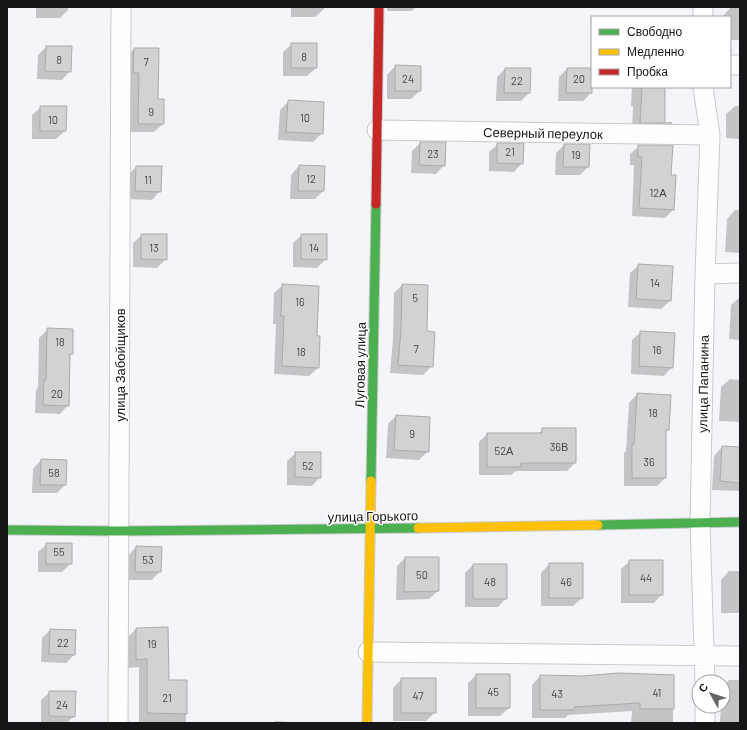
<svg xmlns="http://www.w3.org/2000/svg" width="747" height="730" font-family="Barlow,sans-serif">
<rect width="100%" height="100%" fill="#f3f5f8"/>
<!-- shadow -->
<path fill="#0003" d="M36 7H68V10L60 18H36Z
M291 7H324V9L315 17H291Z
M387 7H416L412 11H387Z
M731 7H740V40H730V17H722Z
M292 44 316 68 307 76H283V52Z
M46 47 70 71 62 80 37 79 38 55Z
M134 49 157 100 163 124 154 132H130L131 81H125L126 57Z
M395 66 420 91 411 99H387V75Z
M505 69 529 93 521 101H496L497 77Z
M567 69H592L591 93 583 101H558L559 77Z
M632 87H664V124H670L663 131H632L633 106H631Z
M288 102 322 133 313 142 278 140 280 110Z
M735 106H740V139L726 138V114Z
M41 107 65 131 56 139H32V115Z
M420 143 444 165 436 174 411 173 412 151Z
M498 144 522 163 514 172 489 171V152Z
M564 145 588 167 580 175H555L556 153Z
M639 146 670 176 673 210 665 218 632 216 634 165H630V154Z
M299 166 323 191 315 199H290L291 175Z
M136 167 160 191 152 200 127 199 128 175Z
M735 210H740V253L725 252 727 219Z
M142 235 166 259 157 268 133 267V243Z
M302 235 326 259 317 268 293 267V243Z
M639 265 670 301 661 309 628 307 630 273Z
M283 285 316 337 318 368 309 376 274 374 276 324H273L274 293Z
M402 285 426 332 432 366 423 375 390 373 393 339 394 293Z
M740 297V340L729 339 731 305Z
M48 329 72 354 69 356 68 405 60 414 35 413 36 390 38 387 39 338Z
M641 332 672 367 664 376 631 374 632 340Z
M730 379 740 380V422L719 421 721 387Z
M637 394 668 429 665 432V478L657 486H624V453L626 451 629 403Z
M396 416 428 451 419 460 386 458 388 424Z
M543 429 575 463 567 471H516L511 475H479V442L487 434H538Z
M722 447 740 448V491L712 490 714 456Z
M296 453 320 477 312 486 287 485V461Z
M41 460 65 485 57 493H32L33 469Z
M47 544 71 563 62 572H38V552Z
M136 547 160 571 152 580H127L128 556Z
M405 558H438V591L429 599 396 600 397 566Z
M630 561 662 594 654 603H621V569Z
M549 564 582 598 573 606H541V573Z
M473 565 506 598 498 607H465V573Z
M729 571H740V613H721V580Z
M167 628 168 681H186V723H139V667L128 668V637L136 629Z
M50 630 74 655 66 663 41 662 42 638Z
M476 675 509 708 500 716H468V683Z
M540 676H673V723H631L632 711 568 715 565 718H532V685Z
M402 679 435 712 426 721H393V688Z
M729 680H740V722H720L721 706H723V686Z
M50 692 74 716 67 723H41V700Z
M275 721 308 723H273Z"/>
<!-- building -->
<path fill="#d3d2d3" stroke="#aaa" d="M291 43H317V68H291Z
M46 46H72L71 72 45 71Z
M134 48H159L158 99H164V124H138L139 73H133Z
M395 65 421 66V91H395Z
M505 68H531L530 93H504Z
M567 68H592V93H566Z
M642 87H665V123H672H640Z
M288 100 324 102 323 134 286 132Z
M40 106H67L66 131H40Z
M420 142H446L445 166 419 165Z
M497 143H524L523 164 497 163Z
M564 144H590L589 167H563Z
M638 145H673L671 175H676L674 210 639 208 642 157H638Z
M299 165 325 166 324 191H298Z
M136 166H162L161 192 135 191Z
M141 234H167V260L141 259Z
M301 234H327V260L301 259Z
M638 264 673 266 671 301 636 299Z
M282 284 319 286 317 336H320L319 368 282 366 284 316H281Z
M402 284 428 285 427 331 435 332 433 367 398 365 401 330Z
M47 328 73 329V354H70L69 406 43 405 44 380H46Z
M640 331 675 333 673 368 639 366Z
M637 393 671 395 669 430H666V478H632V444H634Z
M396 415 430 417 429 452 394 450Z
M542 428H576V463H521V467H487V433H542Z
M722 446 740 447V483L720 481Z
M295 452H321V478L295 477Z
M41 459 67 460 66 485H40Z
M46 543H72V564H46Z
M136 546 162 547 161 572H135Z
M405 557H439V591L404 592Z
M629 560H663V595H629Z
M549 563H583V598H549Z
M473 564H507V599H473Z
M168 627 169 680H187V714L147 713V659L136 660V628Z
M50 629 76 630 75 655 49 654Z
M619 673 674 675V709H640V703L574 707V710H540V675L582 676Z
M476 674H510V708H476Z
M401 678H436V713H401Z
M49 691H76L75 717 49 716Z"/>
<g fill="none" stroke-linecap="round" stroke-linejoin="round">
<defs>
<path id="street" d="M703 17V7
M730 65H740
M703 87 710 135 705 274 700 523 705 682
M377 130 710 135
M705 274 740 273
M368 652 740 656
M705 706V723
M118 723 121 7"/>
<path id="fast" d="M371 481 376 204
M598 525 740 522
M7 530 119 531 418 528"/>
<path id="slow" d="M418 528 598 525
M367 723 371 481"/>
<path id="jam" d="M376 204 379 7"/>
</defs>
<!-- street casing -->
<use href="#street" stroke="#c8cacc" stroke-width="21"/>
<!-- fast casing -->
<use href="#fast" stroke="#c8cacc" stroke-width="11"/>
<!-- slow casing -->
<use href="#slow" stroke="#c8cacc" stroke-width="11"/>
<!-- jam casing -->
<use href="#jam" stroke="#c8cacc" stroke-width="11"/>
<!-- street -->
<use href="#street" stroke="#fdfefe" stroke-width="19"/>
<!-- fast -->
<use href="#fast" stroke="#4caf50" stroke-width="9"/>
<!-- slow -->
<use href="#slow" stroke="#ffc107" stroke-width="9"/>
<!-- jam -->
<use href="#jam" stroke="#c62828" stroke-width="9"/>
</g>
<g text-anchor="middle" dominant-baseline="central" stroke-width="3" stroke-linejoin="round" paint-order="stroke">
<!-- number labels -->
<g font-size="11" fill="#454547">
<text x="304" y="56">8</text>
<text x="59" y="59">8</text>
<text x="146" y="61">7</text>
<text x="408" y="78">24</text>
<text x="579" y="78">20</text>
<text x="517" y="80">22</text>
<text x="151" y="111">9</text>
<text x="305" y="117">10</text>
<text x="53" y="119">10</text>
<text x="510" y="151">21</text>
<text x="433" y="153">23</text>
<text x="576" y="154">19</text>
<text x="311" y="178">12</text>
<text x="148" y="179">11</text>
<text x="658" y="192">12А</text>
<text x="154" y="247">13</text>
<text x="314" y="247">14</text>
<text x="655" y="282">14</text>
<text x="415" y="297">5</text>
<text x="300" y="301">16</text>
<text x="60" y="341">18</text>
<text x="416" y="348">7</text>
<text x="657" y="349">16</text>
<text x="301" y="351">18</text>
<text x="57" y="393">20</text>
<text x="653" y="412">18</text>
<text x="412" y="433">9</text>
<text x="559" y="446">36В</text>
<text x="504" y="450">52А</text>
<text x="649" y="461">36</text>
<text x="308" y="465">52</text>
<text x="54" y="472">58</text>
<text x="59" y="551">55</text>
<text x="148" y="559">53</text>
<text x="422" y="574">50</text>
<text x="646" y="577">44</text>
<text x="490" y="581">48</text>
<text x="566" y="581">46</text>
<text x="63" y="642">22</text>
<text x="152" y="643">19</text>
<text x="493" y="691">45</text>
<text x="657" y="692">41</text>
<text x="557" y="693">43</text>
<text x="418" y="695">47</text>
<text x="167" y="697">21</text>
<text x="62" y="704">24</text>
</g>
<!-- street labels -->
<g font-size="13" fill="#161618" stroke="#fff">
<text transform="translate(543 133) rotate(1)">Северный переулок</text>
<text transform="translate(120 365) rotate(-90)">улица Забойщиков</text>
<text transform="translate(360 365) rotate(-89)">Луговая улица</text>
<text transform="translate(703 384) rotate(-89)">улица Папанина</text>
<text transform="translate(373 516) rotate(-1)">улица Горького</text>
</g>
</g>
<!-- border -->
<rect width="747" height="730" fill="none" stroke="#161618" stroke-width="16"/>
<!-- legend -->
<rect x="591" y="16" width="140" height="72" fill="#ffffff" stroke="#a2a2a3"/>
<rect x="599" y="29" width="20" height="6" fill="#4caf50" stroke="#a2a2a3"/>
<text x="627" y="36" font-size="12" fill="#161618">Свободно</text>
<rect x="599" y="49" width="20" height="6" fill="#ffc107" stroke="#a2a2a3"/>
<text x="627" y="56" font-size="12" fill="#161618">Медленно</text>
<rect x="599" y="69" width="20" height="6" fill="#c62828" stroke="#a2a2a3"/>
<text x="627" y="76" font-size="12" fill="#161618">Пробка</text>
<!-- north arrow -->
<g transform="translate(711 694) rotate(309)"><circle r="19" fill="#ffffff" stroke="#a2a2a3"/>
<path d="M0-3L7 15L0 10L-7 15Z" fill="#636466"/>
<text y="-6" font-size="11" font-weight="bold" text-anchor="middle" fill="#161618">С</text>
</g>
</svg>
